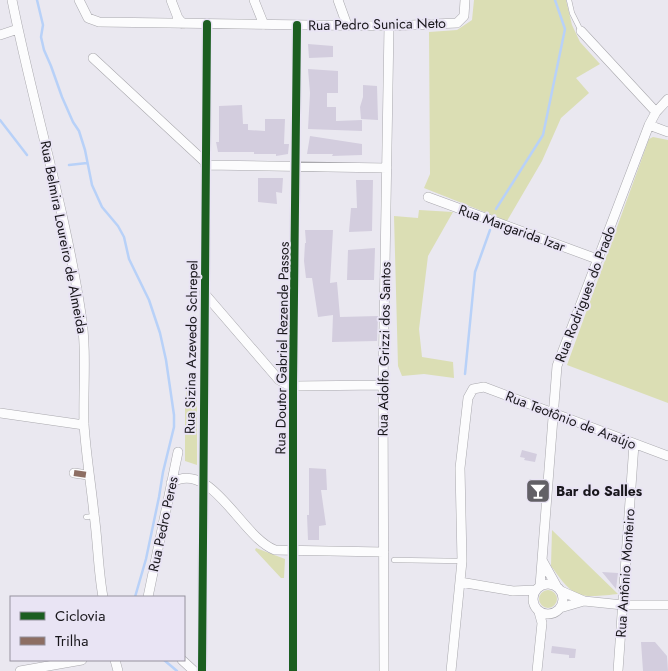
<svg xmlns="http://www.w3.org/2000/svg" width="668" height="671" font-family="Jost,sans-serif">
<rect width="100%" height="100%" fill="#eae8f0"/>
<!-- green -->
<path fill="#dbdeb4" d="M474 0H566L572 25 580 42 600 64 576 78 589 93 561 118 542 161 507 221 424 188 430 174 429 32 457 30 472 20Z
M653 137 668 140V403L567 365 649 139Z
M419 210 453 212 428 256 419 329 422 357 453 362 454 378 424 374 402 376 398 366 394 216 418 218Z
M197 374V465L185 461V408L188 379Z
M552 530 618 594C608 595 587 598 578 594 566 589 558 575 551 566Z
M256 548 285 559 284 578H281L255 550Z
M539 599a9 9 0 1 1 18 0a9 9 0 1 1-18 0Z"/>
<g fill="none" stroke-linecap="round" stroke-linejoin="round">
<!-- stream -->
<path stroke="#b8d1f8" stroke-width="2.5" d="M37 0 43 25 41 37 44 50 51 66 62 97 73 122 79 131 85 150 92 185 102 207 118 226 124 237 129 259 149 300 160 333 166 360 174 415V427L163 472 159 497 146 559 135 597
M0 120 27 155
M69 165 87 163
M496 209 543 135 565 29 555 0
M465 374 475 272 490 230
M164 660 177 671"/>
</g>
<!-- building -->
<path fill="#d3cdde" d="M308 44 333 46V57L309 58Z
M308 69 338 71V93H327V107H336V121L362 120V131L308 129 310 93Z
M363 85 377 86 378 120 361 119 360 107 363 97Z
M242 105 243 124H248V130L265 131V119H285L284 144H289L288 154 276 156V154H254V152H218L216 142H219V106Z
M310 136 362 144V155L332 156 333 154H307Z
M258 178H283L282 193 276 192 277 204 258 202Z
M356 180H373L372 231 349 232 351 208H357Z
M305 230H333L330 283 337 282 340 317 378 316 377 341 332 342 333 315 318 317 312 278H306L304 261 305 243H306Z
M375 248 374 280H347L348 250Z
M522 450 537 454 535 462 524 460 525 458 520 457Z
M309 468 326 469 327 490H321L326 525 319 526V540H308L307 515H309Z
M602 572 618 573 616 589Z
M641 642H655L667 656 668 671H643Z
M552 646 576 649 575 658H569V655L551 653Z"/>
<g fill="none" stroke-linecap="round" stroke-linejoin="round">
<defs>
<path id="service" d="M569 0 572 13 581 31
M86 517 95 516
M394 560 462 561"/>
<path id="minor" d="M12 0C33 105 65 208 81 314 87 350 83 388 84 424 86 455 91 484 94 514 98 542 98 570 103 597
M79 0 88 18 99 22 389 26 457 23 464 16 465 0
M171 0 178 18 183 24
M254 0 264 25
M338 0 347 25
M581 31 656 112
M0 35 18 29
M93 58 205 162
M649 125 668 132
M205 165 387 168
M428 197 597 259
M204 293 279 380 288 385 293 386 383 385
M0 413 84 425
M74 473 88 475
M171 483C211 458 241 537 275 550L384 552
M542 560 557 587
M460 582 513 591 535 590
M533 599a15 15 0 1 1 30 0a15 15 0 1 1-30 0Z
M540 586 557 366 649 125 656 112 668 99
M561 591 584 601 623 605H668
M148 597 178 452
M560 608 584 601
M115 660 118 671
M182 660 194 671
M20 671 82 660
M202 671 207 24
M293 671V386L297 25
M384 671 383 385 389 26
M451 671 462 561 460 468 468 398 473 389 484 387 668 456
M537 671 542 623 539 612
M618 671 634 444"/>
</defs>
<!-- service casing -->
<use href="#service" stroke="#a9a8ad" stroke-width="5.5"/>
<!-- minor casing -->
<use href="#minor" stroke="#a9a8ad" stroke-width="10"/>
<!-- service -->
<use href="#service" stroke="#fcfcfd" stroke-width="4.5"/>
<!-- minor -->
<use href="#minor" stroke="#fcfcfd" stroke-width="9"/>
<!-- quiet -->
<path stroke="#8d6e63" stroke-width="6" stroke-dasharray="12 6" stroke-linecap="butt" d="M74 473 88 475"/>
<defs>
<path id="cycleway" d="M202 671 207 24
M293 671V386L297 25"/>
</defs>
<!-- cycleway casing -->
<use href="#cycleway" stroke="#e9e4f4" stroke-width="11"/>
<!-- cycleway -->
<use href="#cycleway" stroke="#1b5e20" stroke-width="8"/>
</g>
<!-- icons -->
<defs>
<symbol id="bar-square" viewBox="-11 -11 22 22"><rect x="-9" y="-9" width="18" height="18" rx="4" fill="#626066" stroke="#e9e4f4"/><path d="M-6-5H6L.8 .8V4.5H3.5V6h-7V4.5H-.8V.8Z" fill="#fff"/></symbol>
</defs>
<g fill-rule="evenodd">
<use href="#bar-square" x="524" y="477" width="28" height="28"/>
</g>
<g text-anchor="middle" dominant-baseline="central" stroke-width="4" stroke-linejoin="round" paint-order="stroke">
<!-- street labels -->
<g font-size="14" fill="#19171c" stroke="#e9e4f4">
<text transform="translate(377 24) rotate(-1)">Rua Pedro Sunica Neto</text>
<text transform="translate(512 228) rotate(20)">Rua Margarida Izar</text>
<text transform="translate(64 237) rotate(79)">Rua Belmira Loureiro de Almeida</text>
<text transform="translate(585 294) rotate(-69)">Rua Rodrigues do Prado</text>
<text transform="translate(191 347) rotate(-89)">Rua Sizina Azevedo Schrepel</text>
<text transform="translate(282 348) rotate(-89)">Rua Doutor Gabriel Rezende Passos</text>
<text transform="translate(384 349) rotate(-89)">Rua Adolfo Grizzi dos Santos</text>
<text transform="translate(571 420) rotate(21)">Rua Teotônio de Araújo</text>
<text transform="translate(163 524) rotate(-78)">Rua Pedro Peres</text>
<text transform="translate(625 573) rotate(-86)">Rua Antônio Monteiro</text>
</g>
<!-- poi labels -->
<g font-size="14" font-weight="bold" fill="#19171c" stroke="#e9e4f4" text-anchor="start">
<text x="556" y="491">Bar do Salles</text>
</g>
</g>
<!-- legend -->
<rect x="10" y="596" width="175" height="65" fill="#e9e4f4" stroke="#96929e"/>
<rect x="20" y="612" width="25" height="8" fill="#1b5e20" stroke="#96929e"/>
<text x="55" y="621" font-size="15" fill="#19171c">Ciclovia</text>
<rect x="20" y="637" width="25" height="8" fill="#8d6e63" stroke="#96929e"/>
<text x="55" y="646" font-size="15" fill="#19171c">Trilha</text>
</svg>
